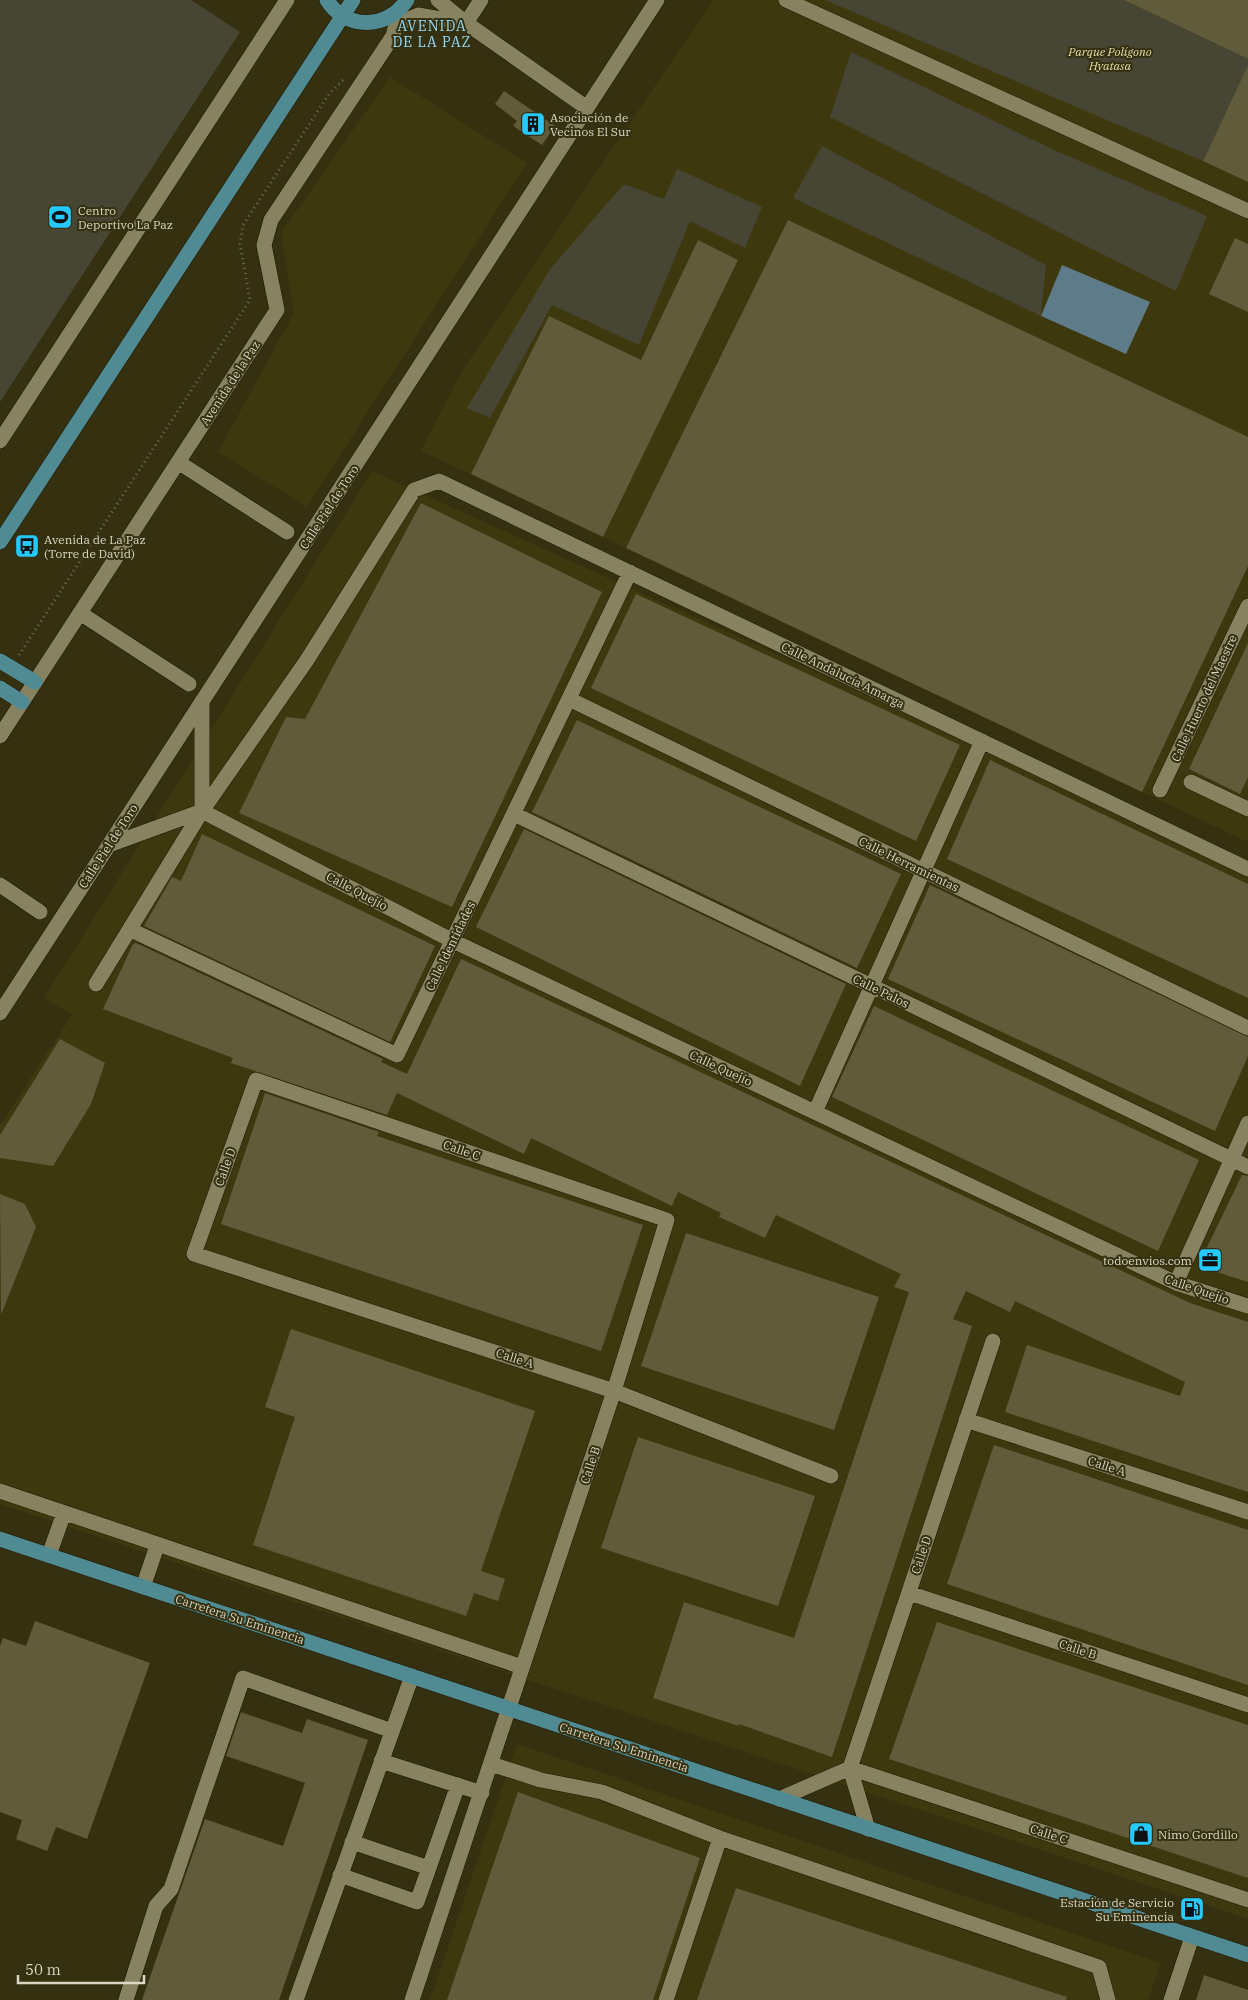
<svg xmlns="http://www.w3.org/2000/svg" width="1248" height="2000" font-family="'IBM Plex Serif',serif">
<rect width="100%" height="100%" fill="#353010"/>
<!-- built -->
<path fill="#3e380e" d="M713 0H1248V842L421 451 460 374Z
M390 77 527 163 307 507 218 452 294 313 281 233Z
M372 471 1138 818 1248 873V1919L0 1504V1125L72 1015 44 998Z
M517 1744 1161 1963 1148 2000H430Z"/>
<!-- green -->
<path fill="#474533" d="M0 0H191L240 32 0 402Z
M825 0H1124L1248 59V65L1203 161Z
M851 52 1052 149 1207 216 1176 291 830 117Z
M822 146 1046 265 1041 316 793 198Z
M677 169 762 207 745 248 690 221 639 345 552 305 490 418 467 408 550 269 624 184 664 199Z"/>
<!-- water -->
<path fill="#5d7b89" d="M1062 265 1150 302 1126 354 1041 316Z"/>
<!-- building -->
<path fill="#605b3a" d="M1124 0H1248V59L1185 29Z
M1248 65V182L1203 161Z
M504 91 555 126 542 145 513 126 517 121 495 104Z
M788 220 1248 437V566L1142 792 626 548Z
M1235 238 1248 244V312L1209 294Z
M698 240 738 260 603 537 471 474 549 316 641 360Z
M421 503 602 592 452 907 239 813 286 717 305 719Z
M636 594 960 745 916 841 591 688Z
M1248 643V777L1240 794 1189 769Z
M577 720 901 874 857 968 532 812Z
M990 760 1248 884V998L947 859Z
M524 829 846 984 800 1086 476 927Z
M202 834 435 946 390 1042 144 926 172 877 181 881Z
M930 885 1248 1037V1056L1215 1131 888 979Z
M136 943 383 1059 381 1062 407 1074 461 959 1190 1303 1248 1322V1492L1005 1412 1027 1345 1180 1396 1185 1382 1015 1301 1010 1312 966 1291 953 1319 972 1326 832 1757 739 1724V1726L653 1698 684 1602 794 1638 909 1292 894 1287 901 1274 776 1215 765 1238 719 1217 721 1213 678 1192 672 1206 531 1138 524 1154 397 1093 387 1115 231 1063 233 1058 103 1009 133 944Z
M874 1006 1199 1160 1158 1251 832 1097Z
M60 1039 105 1063 91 1104 53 1166 0 1158V1135Z
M265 1093 379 1132 377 1136 643 1225 601 1351 221 1224Z
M1242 1175 1248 1176V1282L1198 1266Z
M0 1194 25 1204 36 1227 1 1315Z
M686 1233 879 1297 834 1430 641 1366Z
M291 1329 535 1411 481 1571 505 1579 498 1601 474 1593 466 1616 253 1545 295 1417 265 1407Z
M638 1437 815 1496 778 1606 601 1548Z
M994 1445 1248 1530V1685L947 1584Z
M35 1621 150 1663 87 1839 56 1827 47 1851 16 1839 22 1820 0 1812V1646L3 1638 26 1646Z
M937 1622 1248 1725V1878L889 1759Z
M241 1712 302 1733 307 1719 368 1740 279 2000H142L205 1819 283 1846 305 1783 226 1756Z
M518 1792 700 1858 653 2000H447Z
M736 1888 1067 1997 1066 2000H697Z
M1204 1975 1248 1990V2000H1196Z"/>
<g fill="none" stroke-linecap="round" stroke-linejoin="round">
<defs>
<path id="minor" d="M438 0 466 23 587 108
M786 0 1248 211
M466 23 481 0
M396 25 418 15 464 23
M0 441 287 0
M178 462 287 532
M80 613 189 684
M569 699 1248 1028
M202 701V811L453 941 1176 1283 1248 1306
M0 736 277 310 264 245 271 220 393 36 396 25 392 16
M1191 782 1248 809
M1160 790 1248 606
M514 814 1248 1167
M109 845 202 811
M0 885 40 912
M131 930 397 1055 630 572
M96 984 202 811 307 660 414 490 439 481 1248 869
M0 1013 657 0
M815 1112 982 741
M1176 1283 1248 1123
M966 1420 1248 1512
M0 1491 522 1667
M49 1555 64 1513
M143 1587 157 1546
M909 1593 1248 1705
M381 1761 482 1793
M491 1764 541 1780 602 1792 720 1838 1099 1967 1108 2000
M850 1768 1248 1900
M779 1799 850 1768
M868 1829 850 1768 993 1341
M352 1842 429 1868
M340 1875 417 1902 458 1785
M126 2000 156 1906 171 1889 243 1678 392 1731
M296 2000 412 1676
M412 2000 614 1391 667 1220 256 1080 194 1254 614 1391 831 1476
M666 2000 720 1838
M1171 2000 1192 1937"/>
<path id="major" d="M327 0C346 31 388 29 407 0
M0 542 353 0
M0 661 35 682
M0 688 22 702
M0 1539 1248 1955"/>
</defs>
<!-- minor casing -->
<use href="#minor" stroke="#1c1700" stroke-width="16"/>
<!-- major casing -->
<use href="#major" stroke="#1c1700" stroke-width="16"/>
<!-- path -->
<path stroke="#726d52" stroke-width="3" stroke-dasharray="1 4" stroke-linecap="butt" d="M19 655 250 300 240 244 243 225 329 94 345 78"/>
<!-- minor -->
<use href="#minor" stroke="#878260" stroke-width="15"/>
<!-- major -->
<use href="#major" stroke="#508b94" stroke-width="15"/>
</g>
<!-- icons -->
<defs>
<symbol id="building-square" viewBox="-11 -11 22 22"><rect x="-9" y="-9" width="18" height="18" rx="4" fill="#26c9fe" stroke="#353010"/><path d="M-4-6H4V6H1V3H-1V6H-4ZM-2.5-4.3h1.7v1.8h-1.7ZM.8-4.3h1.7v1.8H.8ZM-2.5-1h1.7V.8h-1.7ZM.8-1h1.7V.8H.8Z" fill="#111"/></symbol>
<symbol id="stadium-square" viewBox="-11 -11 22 22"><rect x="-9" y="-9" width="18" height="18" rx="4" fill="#26c9fe" stroke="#353010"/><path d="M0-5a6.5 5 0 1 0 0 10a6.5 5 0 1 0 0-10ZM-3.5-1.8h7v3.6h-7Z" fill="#111"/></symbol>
<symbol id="bus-square" viewBox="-11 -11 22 22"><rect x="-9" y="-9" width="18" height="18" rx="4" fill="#26c9fe" stroke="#353010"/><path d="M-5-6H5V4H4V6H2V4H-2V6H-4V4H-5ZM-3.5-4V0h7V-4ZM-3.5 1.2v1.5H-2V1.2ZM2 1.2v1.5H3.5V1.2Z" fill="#111"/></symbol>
<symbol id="office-square" viewBox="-11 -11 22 22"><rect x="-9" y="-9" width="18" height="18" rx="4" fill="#26c9fe" stroke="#353010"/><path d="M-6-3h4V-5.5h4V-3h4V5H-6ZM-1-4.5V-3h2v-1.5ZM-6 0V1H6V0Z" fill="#111"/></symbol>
<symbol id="shop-square" viewBox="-11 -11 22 22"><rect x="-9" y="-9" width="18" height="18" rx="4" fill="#26c9fe" stroke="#353010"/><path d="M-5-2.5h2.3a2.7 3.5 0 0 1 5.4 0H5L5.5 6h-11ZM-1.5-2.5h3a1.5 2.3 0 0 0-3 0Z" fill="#111"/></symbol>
<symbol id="fuel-square" viewBox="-11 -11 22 22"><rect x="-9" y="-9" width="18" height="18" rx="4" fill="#26c9fe" stroke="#353010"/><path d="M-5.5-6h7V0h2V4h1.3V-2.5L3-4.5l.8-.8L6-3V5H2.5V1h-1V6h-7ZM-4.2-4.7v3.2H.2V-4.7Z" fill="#111"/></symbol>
</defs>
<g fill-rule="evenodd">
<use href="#building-square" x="519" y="110" width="28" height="28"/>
<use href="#stadium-square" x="46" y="203" width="28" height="28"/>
<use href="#bus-square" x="13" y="532" width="28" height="28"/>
<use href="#office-square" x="1196" y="1246" width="28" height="28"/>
<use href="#shop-square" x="1127" y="1820" width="28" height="28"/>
<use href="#fuel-square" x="1178" y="1895" width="28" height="28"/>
</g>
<g text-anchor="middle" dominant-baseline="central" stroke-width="4" stroke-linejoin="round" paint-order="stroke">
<!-- park labels -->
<g font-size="12" font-style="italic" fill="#e4dda7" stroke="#353010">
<text x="1110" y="51">Parque Polígono<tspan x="1110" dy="14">Hyatasa</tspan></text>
</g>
<!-- poi labels -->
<g font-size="12" fill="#dad7c5" stroke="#353010" text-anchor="start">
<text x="550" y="117">Asociación de<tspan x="550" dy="14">Vecinos El Sur</tspan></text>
<text x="78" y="210">Centro<tspan x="78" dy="14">Deportivo La Paz</tspan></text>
<text x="44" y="539">Avenida de La Paz<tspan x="44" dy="14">(Torre de David)</tspan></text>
<text x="1192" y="1260" text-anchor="end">todoenvios.com</text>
<text x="1158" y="1834">Nimo Gordillo</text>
<text x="1174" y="1902" text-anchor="end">Estación de Servicio<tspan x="1174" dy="14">Su Eminencia</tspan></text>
</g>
<!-- street labels -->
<g font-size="12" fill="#dad7c5" stroke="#353010">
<text transform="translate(230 383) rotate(-57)">Avenida de la Paz</text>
<text transform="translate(329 507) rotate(-57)">Calle Piel de Toro</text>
<text transform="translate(843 675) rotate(26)">Calle Andalucía Amarga</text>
<text transform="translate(1204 698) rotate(-65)">Calle Huerto del Maestre</text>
<text transform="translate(108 846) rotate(-57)">Calle Piel de Toro</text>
<text transform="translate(909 864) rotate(26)">Calle Herramientas</text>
<text transform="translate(357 891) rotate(28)">Calle Quejío</text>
<text transform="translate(450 946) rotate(-64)">Calle Identidades</text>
<text transform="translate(881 991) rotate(26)">Calle Palos</text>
<text transform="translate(721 1068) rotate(25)">Calle Quejío</text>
<text transform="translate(462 1150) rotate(19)">Calle C</text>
<text transform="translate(225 1167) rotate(-70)">Calle D</text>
<text transform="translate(1197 1289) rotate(19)">Calle Quejío</text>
<text transform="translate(515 1358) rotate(18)">Calle A</text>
<text transform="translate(590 1465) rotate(-72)">Calle B</text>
<text transform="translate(1107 1466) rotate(18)">Calle A</text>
<text transform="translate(921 1555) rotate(-71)">Calle D</text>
<text transform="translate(240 1619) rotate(18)">Carretera Su Eminencia</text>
<text transform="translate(1078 1649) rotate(18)">Calle B</text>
<text transform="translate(624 1747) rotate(18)">Carretera Su Eminencia</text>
<text transform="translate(1049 1834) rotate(18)">Calle C</text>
</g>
<!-- neighbourhood labels -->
<g font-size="14" letter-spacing="1" fill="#95d9f7" stroke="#353010">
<text x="432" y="26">AVENIDA<tspan x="432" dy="16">DE LA PAZ</tspan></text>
</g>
</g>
<!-- scale -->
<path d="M18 1975v8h126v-8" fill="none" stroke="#dad7c5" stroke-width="2.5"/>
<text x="25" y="1975" font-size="15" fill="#dad7c5" stroke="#353010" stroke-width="4" paint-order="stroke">50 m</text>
</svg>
